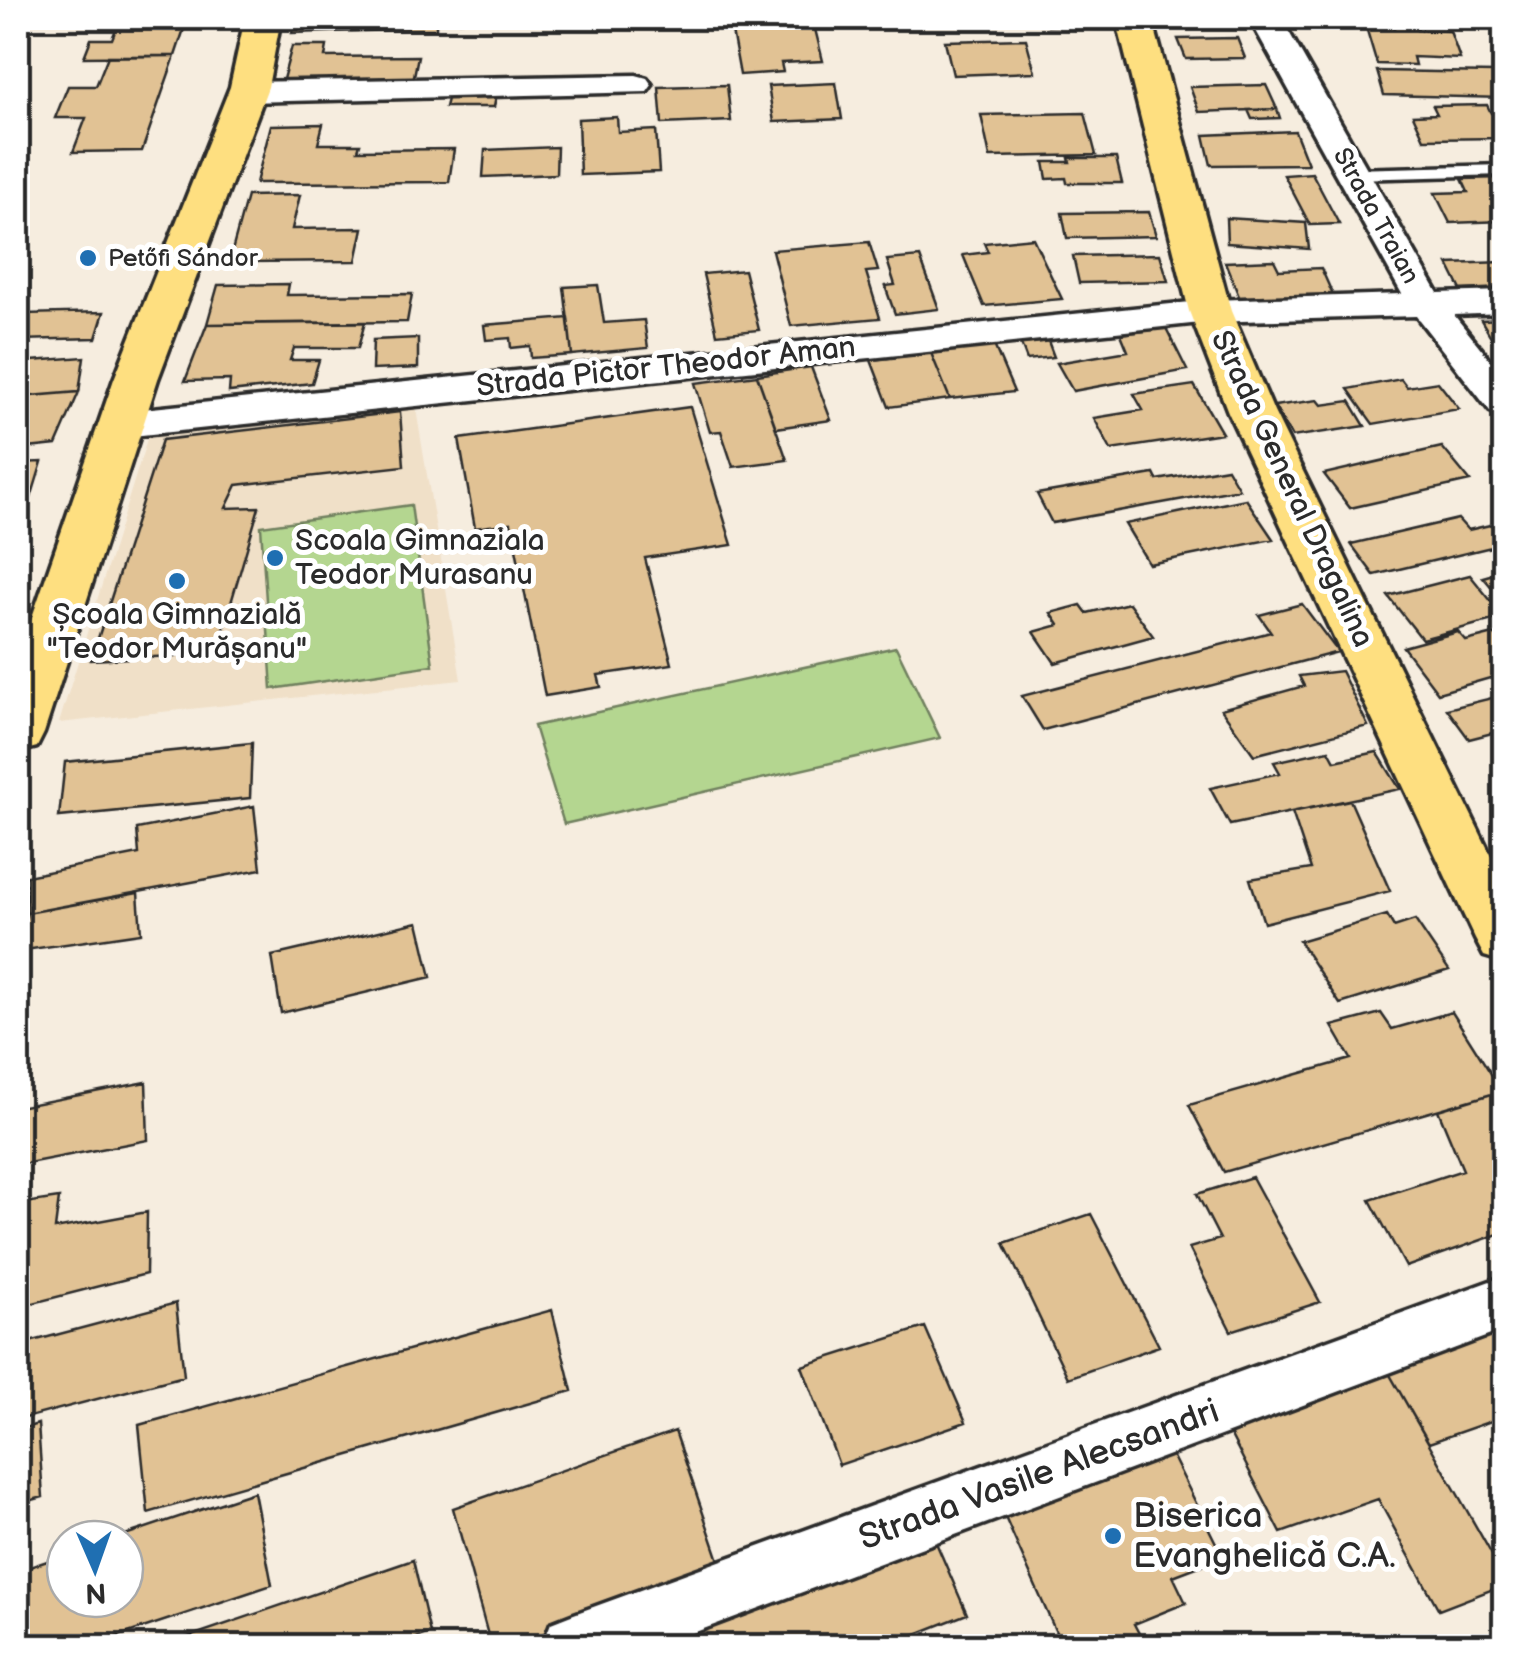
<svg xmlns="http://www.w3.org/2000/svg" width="1522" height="1664" font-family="'Balsamiq Sans',sans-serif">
<rect width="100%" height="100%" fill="#f6eddf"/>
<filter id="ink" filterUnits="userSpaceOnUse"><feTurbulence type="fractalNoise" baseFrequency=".01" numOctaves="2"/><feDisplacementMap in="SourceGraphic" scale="20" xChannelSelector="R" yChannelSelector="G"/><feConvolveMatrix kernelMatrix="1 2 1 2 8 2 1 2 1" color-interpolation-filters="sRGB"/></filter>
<g filter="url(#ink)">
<!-- built -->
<path fill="#f0e0c8" d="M415 403 461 680 59 723 148 436Z"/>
<!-- green -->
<path fill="#b4d690" stroke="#70805e" stroke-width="2.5" d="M411 505 433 665 272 689 261 526Z
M896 647 940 738 564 824 534 726Z"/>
<!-- building -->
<path fill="#e1c294" stroke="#2b2b2b" stroke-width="2.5" d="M295 18H529L436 22V29L292 33Z
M1046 18H1095L1097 25 1048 26Z
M813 21 823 61 781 63 783 72 740 75 731 26Z
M1392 21H1414L1417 30 1450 31 1460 59 1413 57 1415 65 1377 64 1366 27 1394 28Z
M116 29H184L175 56 84 57 91 39H112Z
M1237 38 1245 58 1186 59 1178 39Z
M1026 39 1035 72 953 75 945 41Z
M292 46H327L325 57 418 56 413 81 282 83Z
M108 56H175L142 151 73 152 86 118H55L68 86H96Z
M1377 71 1495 73 1504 98 1384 95Z
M836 83 842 119 774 122 768 86Z
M727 85 731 121 662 124 659 87Z
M1266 85 1277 109 1199 112 1190 87Z
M449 91H497L494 107H445Z
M1487 105 1491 113H1504V138L1424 139 1413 115 1437 114 1433 106Z
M1277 109 1280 118 1252 119 1248 110Z
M1085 113 1096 155 990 157 981 115Z
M617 117 618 132 656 130 659 172 580 175 578 119Z
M323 124 318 144H360L358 150 454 149 449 182 256 183 271 125Z
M1295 131 1308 164 1211 165 1204 135Z
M557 147 556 174 483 177 485 150Z
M1069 158H1116L1122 183H1067L1066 178 1047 179 1044 162H1070Z
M1312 173 1339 224 1310 225 1284 175Z
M1504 178V221L1450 223 1435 193 1468 192 1462 179Z
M300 195 292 229 363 228 356 261 229 262 247 196Z
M1149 212 1156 236 1067 238 1062 213Z
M1226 218 1306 223 1309 249 1227 243Z
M1033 238 1062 299 984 306 963 255 988 252 984 243Z
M869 242 878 271 866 272 880 318 791 326 772 250Z
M1160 254 1168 281 1079 283 1073 256Z
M920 257 939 309 895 314 885 286 895 285 887 260Z
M1274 260 1279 270 1321 268 1333 295 1240 299 1225 262Z
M1504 262V288L1461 290 1448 264Z
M744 270 759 330 717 334 703 274Z
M289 284 287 295 412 294 407 322 207 324 218 285Z
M598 285 604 323 644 320 648 348 572 355 564 287Z
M18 309H26L24 314 104 312 96 338 18 340Z
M568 318 572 355 531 358 530 346 511 348 510 338 486 340 484 325Z
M1504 319V359L1481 320Z
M365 322 358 348H294L290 360H319L312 383 229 392 230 380 185 381 207 324Z
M1166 328 1187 370 1073 391 1057 363 1128 351 1121 334Z
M418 338V368L372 370 373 340Z
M1048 341 1054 357 1027 360 1021 344Z
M994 345 1014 392 950 399 931 353Z
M931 353 950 399 889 407 871 360Z
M84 357 79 392 18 397V362Z
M811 367 831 420 776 428 757 375Z
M757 375 787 460 733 467 721 431 710 432 695 383Z
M1401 379 1407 387 1438 382 1459 409 1373 424 1348 389Z
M1194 385 1222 433 1111 450 1094 418 1143 410 1134 394Z
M79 392 56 445 18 449V415L24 414 31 396Z
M1318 400 1322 405 1350 401 1365 426 1292 437 1274 406Z
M690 407 732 545 645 558 672 664 598 675 601 687 545 696 511 523 475 528 459 439Z
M400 412 404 466 237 485 226 508 259 507 216 654 91 660 162 440Z
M1442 447 1470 481 1350 508 1324 474Z
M42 462 27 511 18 512V463Z
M1227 468 1239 489 1052 523 1037 494 1154 474 1157 480Z
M1246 499 1273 539 1149 564 1125 524Z
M1458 519 1468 530 1499 523 1504 529V544L1374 575 1351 544Z
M1504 571V602L1483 577Z
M1470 575 1504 617 1422 639 1388 596Z
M1129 603 1153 636 1055 663 1034 632 1059 625 1051 613 1081 605 1087 613Z
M1302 604 1338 652 1043 730 1022 696 1271 632 1259 615Z
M1458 632 1466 641 1494 634 1504 645V674L1438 693 1403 647Z
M1341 671 1368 726 1254 755 1221 709 1304 686 1299 676Z
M1504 695V730L1469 739 1447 709Z
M252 743 250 798 59 817 65 762Z
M1329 750 1335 761 1377 752 1400 789 1230 825 1210 788 1280 773 1274 762Z
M1350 800 1390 891 1264 923 1250 879 1311 869 1292 812Z
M254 806 261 869 27 913V876L139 854 137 829Z
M138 893 141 933 18 951 27 913Z
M1387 915 1394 927 1415 920 1449 970 1340 1004 1299 941Z
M418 922 431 977 281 1013 272 956Z
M1452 1012 1502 1091 1224 1172 1189 1105 1351 1059 1332 1026 1381 1013 1392 1029Z
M146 1082 148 1140 18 1165V1107Z
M1502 1091 1504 1232 1406 1267 1370 1200 1463 1170 1438 1110Z
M1252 1177 1320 1302 1231 1331 1189 1248 1220 1239 1197 1194Z
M59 1198 55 1229 147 1212 146 1274 18 1307V1204Z
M1091 1214 1159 1346 1068 1378 1004 1243Z
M176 1303 184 1376 18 1420V1345Z
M552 1310 572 1391 148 1513 139 1425Z
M1504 1325V1432L1497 1419 1429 1443 1385 1366Z
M925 1327 966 1422 839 1465 802 1366Z
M1385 1366 1504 1576V1585L1439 1610 1378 1499 1281 1533 1224 1422Z
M38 1424 43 1497 18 1504V1430Z
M675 1431 722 1569 509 1646H491L453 1508Z
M1171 1453 1223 1557 1173 1576 1186 1603 1134 1624 1145 1645 1062 1646 1004 1515Z
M254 1492 272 1585 89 1646H18V1571L65 1555V1599H125V1539H113Z
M931 1531 967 1614 886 1646H636Z
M413 1560 430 1633 392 1646H162Z"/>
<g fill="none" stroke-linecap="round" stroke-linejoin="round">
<defs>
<path id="lane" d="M1504 165V175L1352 179 1343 174 1352 169Z"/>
<path id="street" d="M1249 18H1281L1438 293 1504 291V313L1454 315 1504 377V414L1490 411 1416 316 1210 322 123 437 109 433 103 424 109 415 123 411 1210 300 1402 294Z
M636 75 647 78 652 85 647 92 247 102 235 99 231 92 235 85 247 82Z
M1504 1276V1330L658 1646H542L551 1623 574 1614Z"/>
<path id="primary" d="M245 18H281L268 87 158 379 44 733 37 747 18 752V658L114 379 230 87Z
M1116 18H1152L1231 311 1274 412 1504 882V962L1484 956 1475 939 1228 412 1189 311Z"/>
</defs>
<!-- lane casing -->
<use href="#lane" stroke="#2b2b2b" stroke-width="7"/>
<!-- street casing -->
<use href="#street" stroke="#2b2b2b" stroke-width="7"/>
<!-- primary casing -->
<use href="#primary" stroke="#2b2b2b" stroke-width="7"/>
<!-- lane -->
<use href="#lane" fill="#fff" fill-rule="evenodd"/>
<!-- street -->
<use href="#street" fill="#fff" fill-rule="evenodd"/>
<!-- primary -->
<use href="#primary" fill="#fedf80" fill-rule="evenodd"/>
</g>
</g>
<!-- markers -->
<g fill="#1f6fb2" stroke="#fff" stroke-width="4">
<circle cx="88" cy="258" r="10"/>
<circle cx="275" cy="558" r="10"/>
<circle cx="177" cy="581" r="10"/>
<circle cx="1113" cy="1536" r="10"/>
</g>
<g text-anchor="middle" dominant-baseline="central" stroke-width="10" stroke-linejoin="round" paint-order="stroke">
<!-- far-street labels -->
<g font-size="25" fill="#2b2b2b" stroke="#fff">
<text transform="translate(1376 216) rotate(61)">Strada Traian</text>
</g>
<!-- far-poi labels -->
<g font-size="25" fill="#2b2b2b" stroke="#fff" text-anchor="start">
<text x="108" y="258">Petőfi Sándor</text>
</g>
<!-- street labels -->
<g font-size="30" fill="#2b2b2b" stroke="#fff">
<text transform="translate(666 367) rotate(-6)">Strada Pictor Theodor Aman</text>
<text transform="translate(1292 489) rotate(65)">Strada General Dragalina</text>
</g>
<!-- poi labels -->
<g font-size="30" fill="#2b2b2b" stroke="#fff" text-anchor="start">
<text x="295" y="541">Scoala Gimnaziala<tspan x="295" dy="34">Teodor Murasanu</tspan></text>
<text x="177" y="615" text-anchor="middle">Școala Gimnazială<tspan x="177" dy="34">"Teodor Murășanu"</tspan></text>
</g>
<!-- near-street labels -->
<g font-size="35" fill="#2b2b2b" stroke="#fff">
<text transform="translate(1039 1475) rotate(-20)">Strada Vasile Alecsandri</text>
</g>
<!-- near-poi labels -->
<g font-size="35" fill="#2b2b2b" stroke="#fff" text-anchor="start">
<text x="1133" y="1516">Biserica<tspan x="1133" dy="40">Evanghelică C.A.</tspan></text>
</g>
</g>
<!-- margin -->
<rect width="1522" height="1664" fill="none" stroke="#fff" stroke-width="60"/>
<rect x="30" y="30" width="1462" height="1604" fill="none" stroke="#2b2b2b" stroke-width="4" filter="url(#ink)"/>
<!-- north arrow -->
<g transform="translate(95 1569) rotate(178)"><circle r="48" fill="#ffffff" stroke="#aaaaaa" stroke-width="2.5"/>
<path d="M0-8L18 38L0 25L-18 38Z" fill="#1f6fb2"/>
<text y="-15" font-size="28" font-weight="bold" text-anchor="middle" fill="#2b2b2b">N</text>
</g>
</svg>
